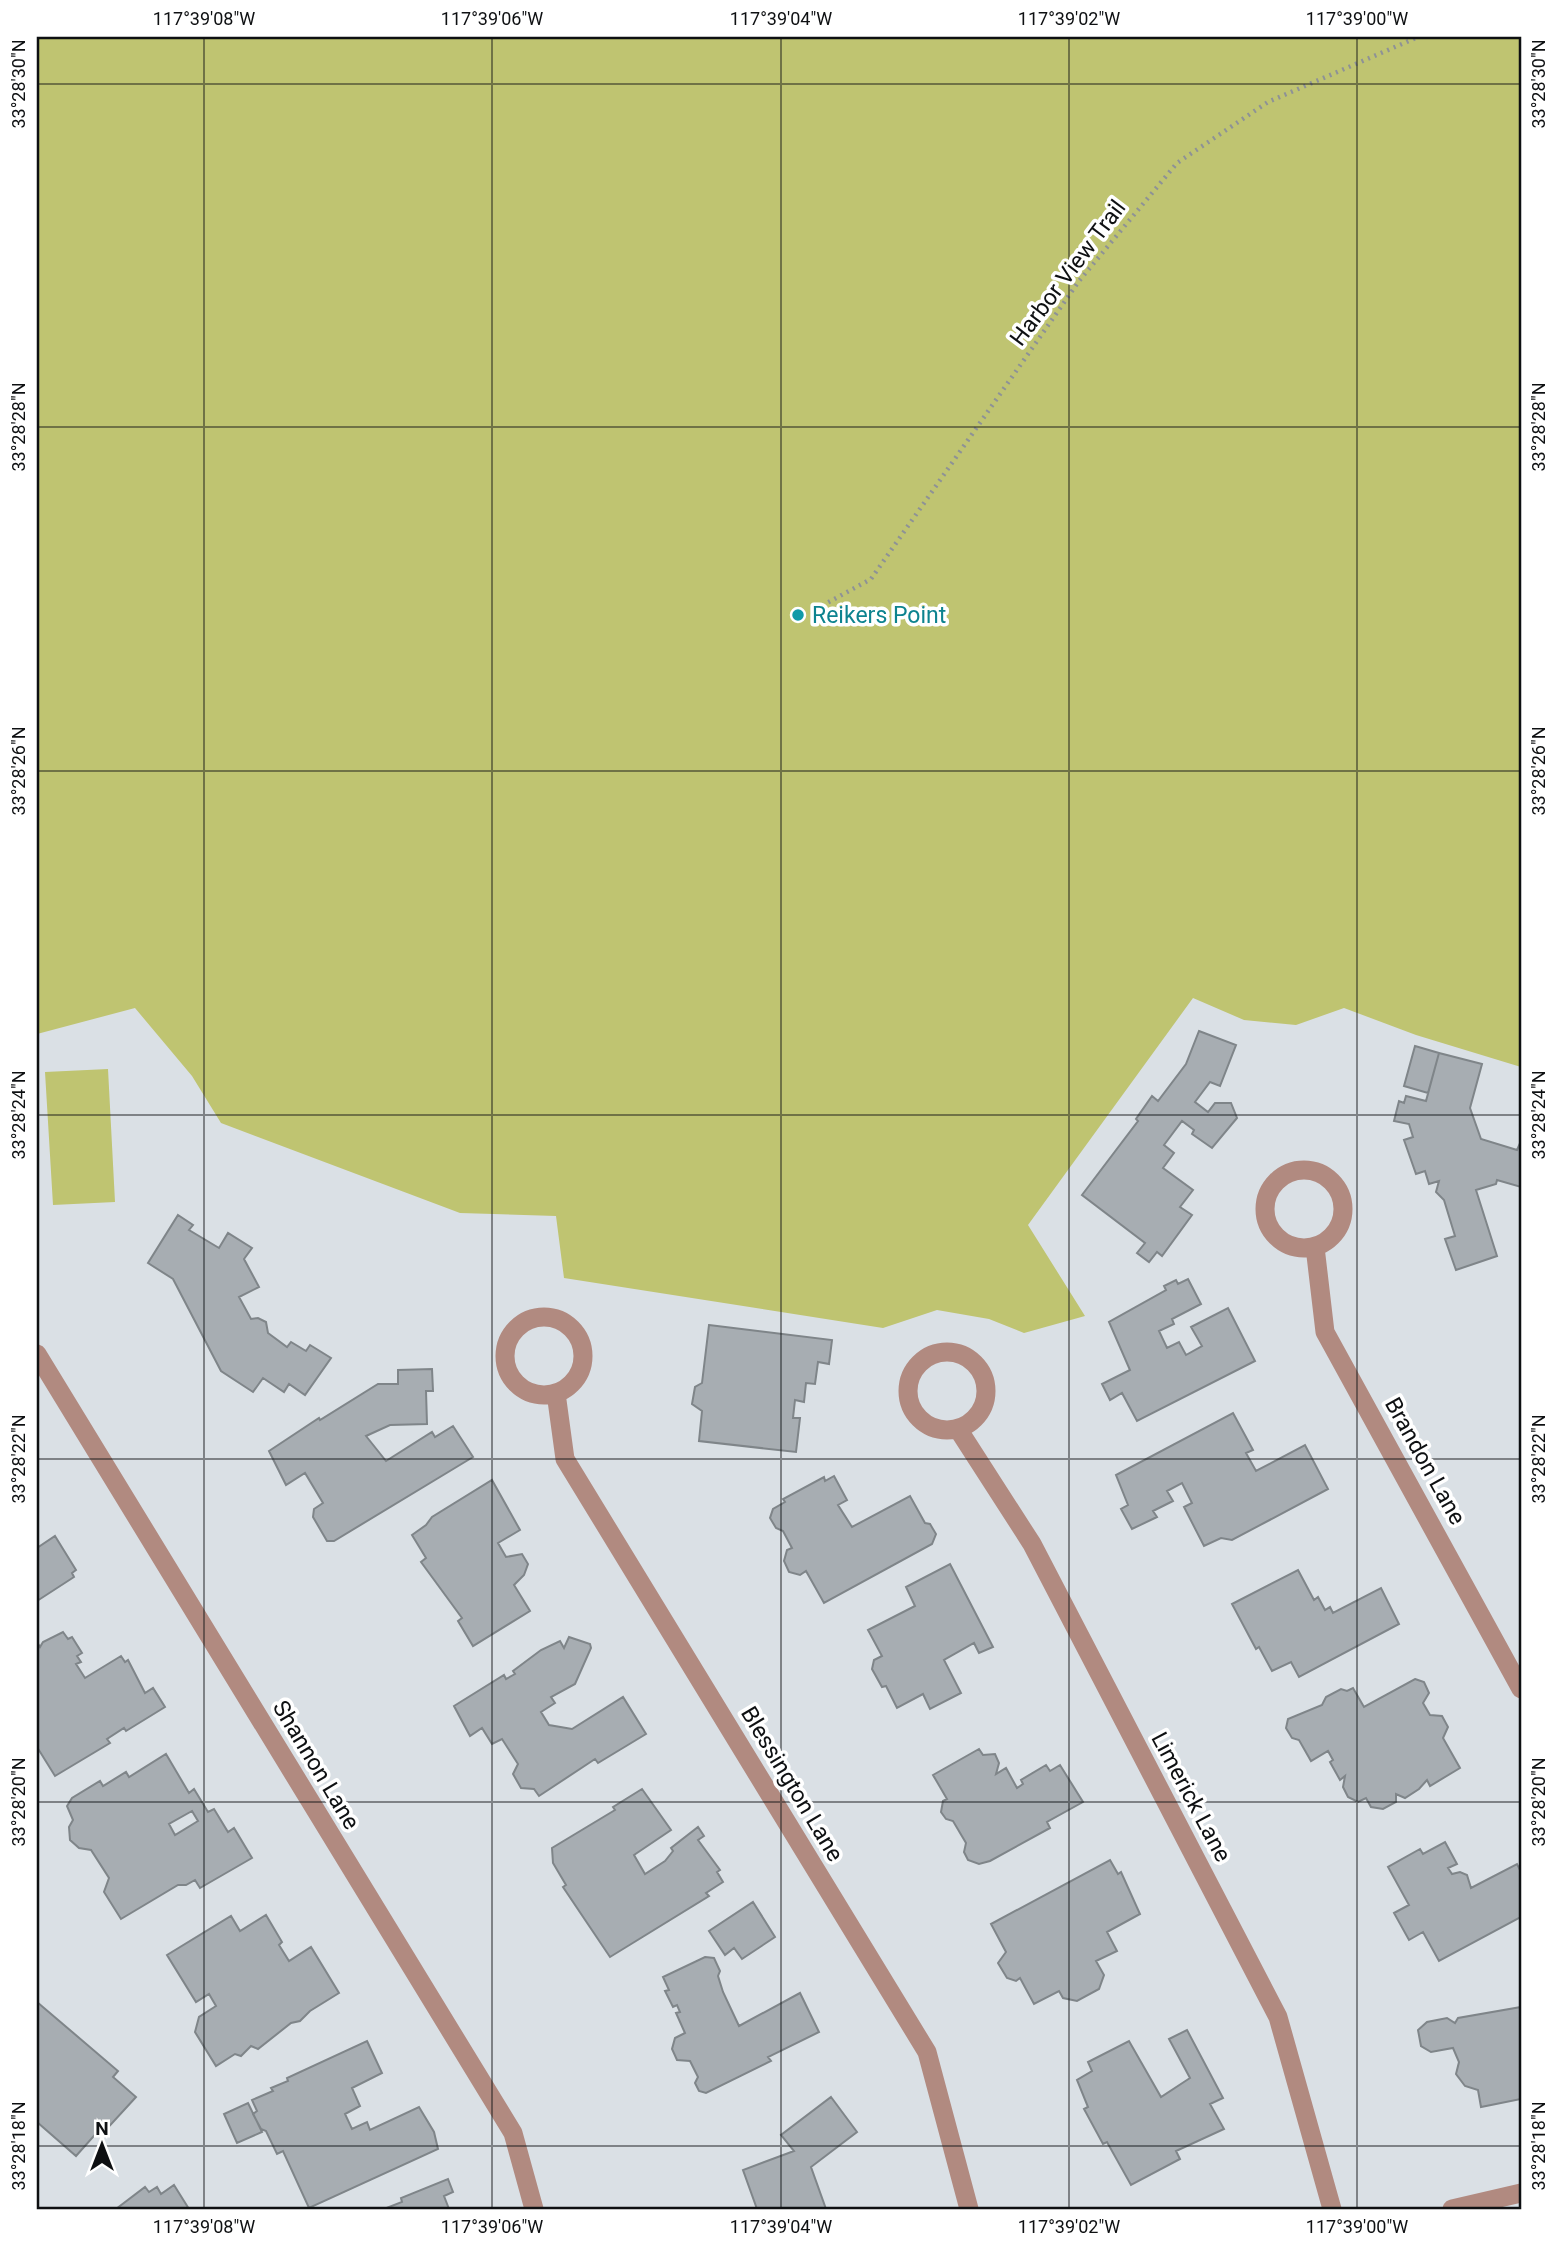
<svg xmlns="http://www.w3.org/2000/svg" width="1558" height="2246" font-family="Roboto,sans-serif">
<rect width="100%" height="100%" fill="#dae0e5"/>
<!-- green -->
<path fill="#bfc471" d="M37 37H1521V1067L1416 1035 1344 1008 1296 1025 1244 1020 1193 998 1028 1225 1085 1316 1024 1333 989 1319 937 1310 883 1328 564 1278 556 1216 460 1213 221 1123 192 1076 135 1008 37 1034Z
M108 1069 115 1202 53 1205 45 1072Z"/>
<!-- building -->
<path fill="#a7adb2" stroke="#7f8589" stroke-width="2" fill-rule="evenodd" d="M1199 1031 1236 1045 1220 1086 1210 1082 1195 1102 1208 1112 1215 1103H1231L1237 1118 1212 1148 1192 1134 1194 1130 1182 1121 1164 1145 1174 1153 1163 1168 1193 1190 1180 1207 1192 1215 1162 1256 1157 1252 1149 1262 1137 1253 1145 1243 1082 1195 1138 1121 1136 1119 1152 1096 1158 1101 1186 1064Z
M1415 1046 1439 1053 1428 1093 1404 1086Z
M1439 1053 1482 1064 1470 1108 1481 1139 1517 1150 1521 1141V1187L1497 1180 1496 1184 1476 1190 1497 1256 1456 1270 1445 1239 1455 1236 1444 1200 1436 1192 1439 1181 1429 1184 1425 1171 1416 1174 1404 1140 1413 1137 1409 1124 1394 1121 1399 1101 1404 1103 1406 1096 1426 1101Z
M178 1215 193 1225 189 1230 219 1248 228 1233 252 1248 244 1259 259 1287 239 1297 251 1319 258 1318 266 1322 268 1333 287 1347 291 1342 306 1351 310 1345 331 1358 305 1395 289 1384 284 1392 263 1378 253 1392 221 1371 173 1279 148 1263Z
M1188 1279 1201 1304 1172 1319 1174 1324 1159 1331 1167 1348 1179 1342 1186 1355 1202 1346 1191 1327 1228 1308 1255 1361 1137 1421 1122 1393 1110 1400 1102 1384 1130 1370 1109 1322 1166 1290 1164 1286 1176 1280 1178 1284Z
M709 1325 832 1340 829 1364 818 1362 815 1384 806 1383 804 1402 795 1400 793 1418H800L796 1452 699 1441 702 1411 692 1404 695 1387 702 1383Z
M432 1369 433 1391H426L427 1424 390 1425 366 1436 386 1461 432 1432 435 1437 453 1426 473 1457 334 1541H327L313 1517 314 1509 323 1503 305 1473 286 1485 269 1451 319 1418 320 1420 378 1384H398V1370Z
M1233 1413 1253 1450 1246 1453 1256 1471 1305 1445 1328 1489 1232 1540 1221 1538 1204 1546 1184 1507 1192 1503 1182 1483 1167 1491 1173 1501 1153 1511 1157 1517 1132 1529 1121 1509 1128 1505 1116 1475Z
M834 1476 847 1500 838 1505 852 1527 910 1496 925 1523 930 1524 936 1534 932 1544 824 1603 806 1571 800 1575 789 1572 784 1561 787 1550 792 1548 783 1531 776 1528 770 1518 773 1509 785 1502 783 1499 824 1477 825 1481Z
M492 1480 520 1530 498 1543 506 1557 522 1554 528 1564 524 1575 514 1585 530 1611 473 1646 458 1621 462 1618 421 1562 426 1558 412 1535 426 1525 432 1517Z
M55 1536 76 1570 72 1573 74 1577 37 1601V1548Z
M950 1564 993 1647 979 1653 974 1643 944 1660 961 1693 930 1709 923 1694 897 1708 886 1686 882 1687 872 1669 874 1660 882 1656 868 1630 915 1606 906 1587Z
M1298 1570 1314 1600 1318 1597 1325 1610 1330 1607 1333 1613 1381 1588 1399 1624 1299 1677 1291 1662 1272 1671 1259 1647 1256 1649 1232 1604Z
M63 1632 68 1639 72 1637 82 1653 77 1656 81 1662 76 1664 85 1678 121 1656 125 1662 128 1660 145 1693 153 1688 165 1707 126 1731 124 1728 107 1739 110 1743 55 1776 37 1747V1642L40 1647 43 1642Z
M569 1637 590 1644 591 1648 575 1684 551 1697 555 1703 541 1712 549 1725 572 1729 623 1697 646 1734 598 1763 595 1759 539 1796 534 1789 521 1788 513 1774 518 1764 502 1739 492 1744 482 1728 470 1736 454 1706 504 1675 506 1679 515 1674 513 1671 541 1650 560 1641 564 1648Z
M1415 1679 1424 1682 1429 1693 1423 1703 1430 1715 1442 1716 1448 1727 1443 1738 1460 1768 1430 1786 1427 1780 1419 1789 1405 1798 1396 1794V1802L1383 1809 1371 1807 1366 1798 1358 1802 1348 1797 1343 1787 1345 1776 1340 1780 1330 1762 1333 1760 1328 1751 1311 1761 1299 1740 1292 1738 1286 1728 1288 1719 1322 1705 1326 1697 1341 1689 1347 1691 1353 1688 1364 1707Z
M979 1749 983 1755 995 1754 999 1763 996 1774 1006 1768 1017 1788 1023 1784 1021 1780 1046 1765 1050 1771 1060 1765 1083 1802 1047 1822 1050 1828 990 1861 979 1864 968 1860 964 1852 966 1843 953 1821 946 1819 941 1812 943 1801 947 1799 933 1775Z
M166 1754 189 1793 194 1789 208 1812 214 1809 228 1832 234 1828 252 1858 200 1888 195 1880 186 1885H178L121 1919 104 1892 109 1878 91 1850 79 1848 70 1840 69 1827 73 1820 67 1806 72 1798 100 1781 103 1786 126 1772 129 1777ZM192 1811 198 1821 175 1835 169 1824Z
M642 1789 671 1830 634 1855 645 1874 665 1861 673 1851 671 1848 698 1827 704 1836 698 1840 720 1870 717 1872 723 1882 706 1893 709 1896 610 1957 563 1887 566 1885 553 1863 552 1848 615 1810 613 1807Z
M1445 1842 1457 1864 1448 1868 1452 1874 1460 1872 1467 1875 1471 1888 1517 1864 1521 1872V1917L1439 1961 1423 1932 1409 1940 1394 1913 1409 1905 1388 1867 1420 1849 1423 1854Z
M1110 1860 1118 1874 1121 1872 1140 1914 1107 1932 1117 1951 1096 1961 1104 1975 1099 1989 1077 2001 1063 1998 1059 1991 1034 2004 1020 1978 1016 1981 1007 1978 998 1963 1006 1952 991 1924Z
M753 1902 775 1937 742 1959 734 1948 725 1955 709 1931Z
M266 1915 282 1942 279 1945 289 1961 311 1947 339 1993 310 2011 300 2021 291 2023 258 2049 251 2046 241 2056 235 2054 216 2066 195 2032 199 2017 216 2006 209 1994 196 2002 167 1955 231 1916 240 1931Z
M705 1957 714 1958 720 1971 718 1976 723 1992 739 2026 800 1993 819 2032 768 2057 771 2061 706 2093 699 2091 695 2083 698 2077 690 2061 677 2060 672 2049 675 2038 685 2033 676 2013 680 2012 677 2005 673 2007 665 1991 669 1990 663 1977Z
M37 2002 118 2071 113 2077 136 2097 104 2132 100 2129 76 2156 37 2122Z
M1521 2007V2099L1481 2107 1478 2090 1465 2086 1456 2074 1459 2062 1453 2048 1431 2052 1421 2046 1418 2030 1427 2022 1447 2018 1455 2023 1458 2018Z
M1187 2030 1223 2098 1210 2104 1224 2129 1176 2151 1180 2159 1131 2185 1107 2142 1103 2144 1084 2109 1088 2107 1077 2080 1092 2071 1088 2062 1129 2041 1161 2097 1190 2078 1169 2039Z
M367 2041 382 2073 352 2088 360 2106 345 2114 352 2129 367 2122 370 2130 419 2107 434 2132 438 2149 309 2208 283 2151 277 2154 266 2131 261 2129 253 2114 257 2111 252 2100 273 2091 271 2088 288 2081 287 2078Z
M831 2097 857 2132 811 2167 826 2209H757L743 2170 794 2151 781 2135Z
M248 2103 262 2132 237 2143 224 2114Z
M448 2179 453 2192 444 2196 449 2209H384L402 2202 401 2198Z
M174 2185 189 2209H116L145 2187 149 2192 157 2187 161 2194Z"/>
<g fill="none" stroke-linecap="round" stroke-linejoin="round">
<!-- path -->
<path stroke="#8e9296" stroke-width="4.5" stroke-dasharray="2 5" stroke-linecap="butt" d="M816 609 871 579 1079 281 1177 163 1268 102 1418 37"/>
<!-- minor -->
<path stroke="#b18a80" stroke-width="19" d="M1265 1209a39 39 0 1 1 78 0a39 39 0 1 1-78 0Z
M1315 1247 1325 1332 1521 1689
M505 1356a39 39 0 1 1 78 0a39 39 0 1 1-78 0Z
M908 1391a39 39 0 1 1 78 0a39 39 0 1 1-78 0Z
M37 1354 513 2133 534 2209
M556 1393 565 1459 927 2052 969 2209
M958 1429 1032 1544 1278 2017 1332 2209
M1452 2209 1521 2193"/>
</g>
<!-- ticks -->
<path fill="none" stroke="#0e1012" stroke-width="2" stroke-opacity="0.45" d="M204 37V2209M492 37V2209M781 37V2209M1069 37V2209M1357 37V2209M37 84H1521M37 427H1521M37 771H1521M37 1115H1521M37 1459H1521M37 1802H1521M37 2146H1521"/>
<!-- markers -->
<circle fill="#0f9aa8" stroke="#fff" stroke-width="2.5" cx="798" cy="615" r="7"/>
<g text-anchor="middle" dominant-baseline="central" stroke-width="7" stroke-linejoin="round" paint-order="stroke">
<!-- street labels -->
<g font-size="23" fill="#0e1012" stroke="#fff">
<text transform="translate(1068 273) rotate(-53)">Harbor View Trail</text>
<text transform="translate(1425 1461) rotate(61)">Brandon Lane</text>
<text transform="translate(316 1765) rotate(59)">Shannon Lane</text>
<text transform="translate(792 1784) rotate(59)">Blessington Lane</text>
<text transform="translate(1191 1797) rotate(62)">Limerick Lane</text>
</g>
<!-- culture labels -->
<g font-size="23" fill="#0d838f" stroke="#fff" text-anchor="start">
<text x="812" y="615">Reikers Point</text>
</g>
</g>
<!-- border -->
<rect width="1558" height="2246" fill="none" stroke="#ffffff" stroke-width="77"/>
<!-- north arrow -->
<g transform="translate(102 2145)" stroke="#ffffff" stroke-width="5" paint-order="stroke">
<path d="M0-5L12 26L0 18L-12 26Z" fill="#0e1012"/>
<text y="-10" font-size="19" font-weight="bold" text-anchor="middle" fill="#0e1012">N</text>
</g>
<rect x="38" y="38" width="1482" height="2170" fill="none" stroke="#0e1012" stroke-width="2.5"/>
<g font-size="18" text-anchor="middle" fill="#0e1012">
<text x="204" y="25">117°39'08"W</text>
<text x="492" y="25">117°39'06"W</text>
<text x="781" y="25">117°39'04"W</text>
<text x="1069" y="25">117°39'02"W</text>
<text x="1357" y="25">117°39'00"W</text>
<text transform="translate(19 84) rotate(-90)" y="6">33°28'30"N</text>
<text transform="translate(1539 84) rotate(-90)" y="6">33°28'30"N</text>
<text transform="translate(19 427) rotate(-90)" y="6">33°28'28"N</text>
<text transform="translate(1539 427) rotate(-90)" y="6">33°28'28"N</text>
<text transform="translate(19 771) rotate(-90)" y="6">33°28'26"N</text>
<text transform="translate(1539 771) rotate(-90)" y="6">33°28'26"N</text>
<text transform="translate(19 1115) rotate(-90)" y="6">33°28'24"N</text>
<text transform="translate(1539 1115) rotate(-90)" y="6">33°28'24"N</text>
<text transform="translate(19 1459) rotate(-90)" y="6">33°28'22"N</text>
<text transform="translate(1539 1459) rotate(-90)" y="6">33°28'22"N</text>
<text transform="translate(19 1802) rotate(-90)" y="6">33°28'20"N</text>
<text transform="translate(1539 1802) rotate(-90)" y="6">33°28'20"N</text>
<text transform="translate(19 2146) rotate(-90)" y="6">33°28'18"N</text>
<text transform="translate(1539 2146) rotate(-90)" y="6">33°28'18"N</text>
<text x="204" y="2233">117°39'08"W</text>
<text x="492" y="2233">117°39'06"W</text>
<text x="781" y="2233">117°39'04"W</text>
<text x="1069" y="2233">117°39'02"W</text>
<text x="1357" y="2233">117°39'00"W</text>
</g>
</svg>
